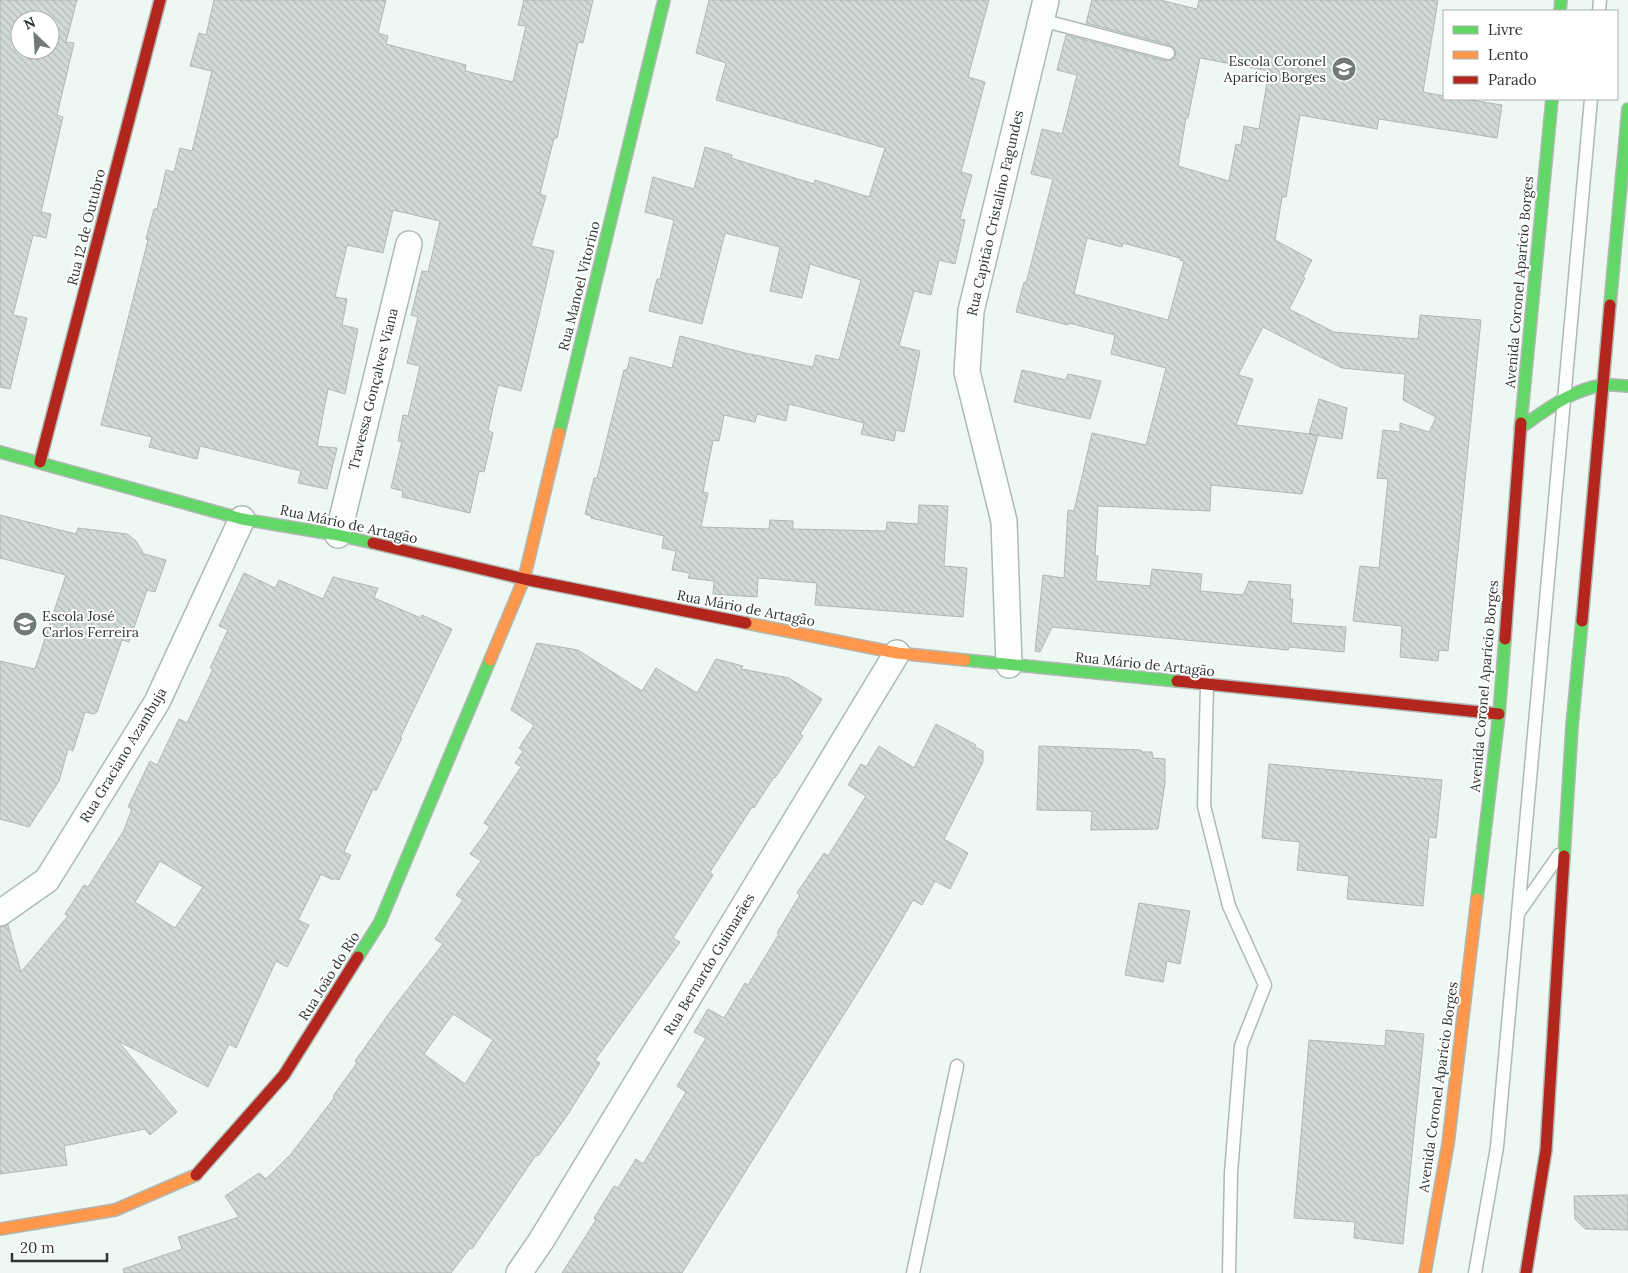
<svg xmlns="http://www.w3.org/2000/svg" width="1628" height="1273" font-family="Lora,serif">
<defs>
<pattern id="building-back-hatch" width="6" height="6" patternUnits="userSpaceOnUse" patternTransform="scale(1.25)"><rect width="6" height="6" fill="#d2dad6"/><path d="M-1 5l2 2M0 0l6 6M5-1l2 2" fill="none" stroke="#b5bcb8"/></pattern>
</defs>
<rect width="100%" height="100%" fill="#eef8f3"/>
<!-- building -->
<path fill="url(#building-back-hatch)" stroke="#b0b8b4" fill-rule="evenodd" d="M0 0H77L66 42 74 43 57 115 63 117 41 212 51 214 46 238 33 235 13 315 27 318 10 389 0 387ZM20 20H50V50H20Z
M214 0H386L378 33 388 36 386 44 466 65 465 71 513 82 526 26 518 25 524 0H593L583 43 578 42 557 138H554L540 194 546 196 531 246 554 251 532 345 521 391 498 385 488 430 493 433 484 472 479 471 470 513 402 497 403 491 391 488 402 441H398L403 415 408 416 420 366 407 363 418 317 411 315 422 271 428 272 440 221 393 210 383 253 347 245 335 297 347 299 342 325 358 329 345 394 328 389 317 446 337 448 327 489 298 483 301 471 200 446 197 459 149 447 152 437 101 425 148 240 146 239 154 209H157L166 170 174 172 180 148 192 151 212 71 190 66 199 33 206 35Z
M709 0H989L968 77 985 82 961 172 972 175 960 219 965 220 955 264 939 260 931 295 914 291 899 346 920 351 904 432 896 430 894 441 861 434 864 423 789 404 786 421 757 414 755 422 724 415 719 441 713 440 703 492 708 493 701 527 769 529 770 520 793 521V529L886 531 887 522 918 524 919 505 948 506 944 566 967 568 963 617 815 605 817 583 758 578 757 597 713 594 714 581 688 578 690 573 672 570 676 551 662 548 664 536 591 518V516L585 514 594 478H597L624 370H627L630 357 672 368 680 336 745 353 813 367 816 355 839 360 861 280 810 264 802 298 770 291 780 247 725 233 702 324 649 311 657 279H660L674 220 645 212 653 177 694 189 705 147 732 155 731 158 814 184 815 180 869 197 885 148 716 100 726 63 696 53Z
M1092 0H1160L1197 9 1199 0H1438L1423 92 1444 96V99H1464L1502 105 1497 138 1379 119 1377 129 1300 115 1286 197H1282L1275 240 1312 260 1303 277 1305 278 1289 309 1334 332 1418 339 1420 315 1481 320 1448 651 1439 650 1438 661 1400 657 1402 626 1353 621 1360 566 1379 568 1388 479 1377 478 1383 430 1400 432V423L1429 432 1436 417 1403 400 1405 374 1342 368 1263 327 1238 375 1253 379 1236 425 1318 435 1302 494 1211 485 1210 511 1098 506 1095 556H1098L1096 581 1150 586 1152 569 1202 574 1200 591 1243 595 1249 581 1291 585 1290 599H1293L1291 623 1346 627 1344 652 1289 647 1288 650 1052 627 1040 652 1035 651 1043 575 1064 578 1068 510 1074 511 1092 433 1146 445 1166 368 1111 354 1115 335 1069 323 1068 325 1016 312 1024 282 1026 283 1053 179 1031 174 1042 129 1062 134 1077 75 1057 70 1066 35 1166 61 1173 59 1176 55 1174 48 1170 45 1086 23ZM1200 58 1269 71 1259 129 1244 126 1241 145 1236 144 1229 181 1178 166 1186 118H1188ZM1087 238 1122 247 1123 243 1180 258V260L1184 261 1168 320 1074 294Z
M1022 370 1066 380 1068 374 1101 381 1090 419 1014 402Z
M1319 399 1347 408 1342 439 1309 434Z
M0 515 76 534 78 528 127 534 136 541 144 554 166 560 155 592 147 590 129 642 122 640 97 712 94 714 85 712 73 751 68 749 59 781 29 827 0 819V661L35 669 66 575 0 558Z
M244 573 275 588 279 580 323 599 333 577 378 588 374 598 421 618 422 615 452 629 400 738H402L376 791 373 789 344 852 351 855 339 880 334 878 333 880 321 874 298 920 309 925 287 967 276 961 236 1048 229 1044 208 1087 118 1041 177 1112 150 1135 145 1129 64 1146 67 1165 0 1174V927L8 925 21 972 68 916 65 914 84 885 88 887 123 832 132 809 128 807 150 761 157 765 179 719 187 723 213 669 210 668 228 630 219 626ZM160 861 203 887 175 928 135 902Z
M537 643 578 650 642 691 656 668 697 693 716 659 743 666 741 669 789 678 822 699 800 734 803 736 775 778 774 777 754 808 752 807 710 872 713 875 673 938 680 942 595 1060 600 1063 568 1114 538 1156 536 1155 472 1249 470 1248 451 1273H124L123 1269 182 1249 178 1237 239 1217 225 1196 259 1173 266 1179 291 1154 334 1098 333 1096 357 1063 355 1061 393 1008 443 944 435 939 463 900 456 895 481 861 470 854 490 827 484 823 521 767 515 763 523 751 519 748 534 725 511 710ZM453 1014 493 1040 465 1084 424 1054Z
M936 724 976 745 975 747 983 751V762L944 839 968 853 950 889 935 881 922 905 913 900 881 955 682 1273H562L596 1220 594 1218 614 1186 618 1188 636 1159 643 1164 686 1092 677 1086 706 1038 694 1032 708 1009 724 1018 745 983 748 985 779 934 777 933 800 895 797 893 824 853 828 856 866 796 848 785 861 764 866 767 879 746 914 768Z
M1039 746 1141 750 1142 752H1152L1153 758 1165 759V783L1158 829 1091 830 1092 811 1037 810Z
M1269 764 1442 780 1436 838 1429 837 1423 906 1347 899 1349 876 1297 870 1300 842 1262 838Z
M1139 903 1190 911 1180 964 1167 961 1163 982 1125 975Z
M1386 1030 1424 1034 1403 1244 1354 1238 1355 1222 1294 1218 1309 1040 1385 1046Z
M1628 1195V1230L1585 1229 1575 1219 1574 1196Z"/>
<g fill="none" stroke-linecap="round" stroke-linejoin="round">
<defs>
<path id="lane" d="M1599 11 1600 0
M1041 20 1168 53
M1207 685 1204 806 1229 906 1265 985 1241 1046 1231 1173 1229 1273
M1519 912 1559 855
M913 1273 957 1066
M1475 1273 1497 1147 1591 99"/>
<path id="street" d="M338 535 409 244
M1009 665 1004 521 967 372 971 311 1046 0
M0 913 47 880 157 702 242 519
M519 1273 541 1241 897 653"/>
<path id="fast" d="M1560 11 1561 0
M1610 305 1628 109
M1521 423 1552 99
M1520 428C1546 410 1572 389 1604 385 1612 384 1620 386 1628 386
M559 433 664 0
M0 452 242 519 338 535 373 543
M965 660 1177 681
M1564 856 1572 726 1582 621
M1477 899 1499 714 1505 639
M358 957 380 922 490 660"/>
<path id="slow" d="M746 623 897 653 965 660
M490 660 524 579 559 433
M0 1229 115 1210 196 1175
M1425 1273 1448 1144 1477 899"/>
<path id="jam" d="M40 462 160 0
M373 543 524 579 746 623
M1582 621 1610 305
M1505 639 1521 423
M1177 681 1499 714
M196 1175 284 1075 358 957
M1526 1273 1546 1150 1564 856"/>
</defs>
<!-- lane casing -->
<use href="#lane" stroke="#b0b8b4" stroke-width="15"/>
<!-- street casing -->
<use href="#street" stroke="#b0b8b4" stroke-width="28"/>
<!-- fast casing -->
<use href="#fast" stroke="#b0b8b4" stroke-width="14"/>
<!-- slow casing -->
<use href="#slow" stroke="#b0b8b4" stroke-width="14"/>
<!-- jam casing -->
<use href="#jam" stroke="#b0b8b4" stroke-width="14"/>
<!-- lane -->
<use href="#lane" stroke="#fcfefd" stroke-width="12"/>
<!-- street -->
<use href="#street" stroke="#fcfefd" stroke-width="25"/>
<!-- fast -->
<use href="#fast" stroke="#63d668" stroke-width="11"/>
<!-- slow -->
<use href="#slow" stroke="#ff974d" stroke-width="11"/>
<!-- jam -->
<use href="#jam" stroke="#b3261e" stroke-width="11"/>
</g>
<!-- icons -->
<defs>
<symbol id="school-disc" viewBox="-11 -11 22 22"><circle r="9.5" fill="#717a76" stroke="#fff"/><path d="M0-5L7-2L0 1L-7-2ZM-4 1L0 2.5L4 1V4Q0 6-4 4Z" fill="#fff"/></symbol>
</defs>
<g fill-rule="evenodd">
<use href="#school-disc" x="1330" y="55" width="28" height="28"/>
<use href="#school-disc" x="11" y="610" width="28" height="28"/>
</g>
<g text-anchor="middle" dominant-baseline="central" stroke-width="4" stroke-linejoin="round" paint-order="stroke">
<!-- poi labels -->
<g font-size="14" fill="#2e3632" stroke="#fff" text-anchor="end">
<text x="1326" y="61">Escola Coronel<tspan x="1326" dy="16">Aparício Borges</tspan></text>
<text x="42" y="616" text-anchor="start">Escola José<tspan x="42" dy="16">Carlos Ferreira</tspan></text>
</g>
<!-- street labels -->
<g font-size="14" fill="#2e3632" stroke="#fff">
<text transform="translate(995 213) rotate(-77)">Rua Capitão Cristalino Fagundes</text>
<text transform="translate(86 227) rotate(-76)">Rua 12 de Outubro</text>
<text transform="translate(1519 282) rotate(-85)">Avenida Coronel Aparício Borges</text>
<text transform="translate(579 286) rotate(-76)">Rua Manoel Vitorino</text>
<text transform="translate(373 389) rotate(-76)">Travessa Gonçalves Viana</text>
<text transform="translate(349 524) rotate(12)">Rua Mário de Artagão</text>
<text transform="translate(746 608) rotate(11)">Rua Mário de Artagão</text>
<text transform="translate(1145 664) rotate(6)">Rua Mário de Artagão</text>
<text transform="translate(1484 686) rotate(-85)">Avenida Coronel Aparício Borges</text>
<text transform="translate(123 755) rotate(-59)">Rua Graciano Azambuja</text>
<text transform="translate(709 964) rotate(-59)">Rua Bernardo Guimarães</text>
<text transform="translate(329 976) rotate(-58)">Rua João do Rio</text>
<text transform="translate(1438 1087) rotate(-82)">Avenida Coronel Aparício Borges</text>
</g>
</g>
<!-- legend -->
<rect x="1443" y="10" width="175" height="90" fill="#ffffff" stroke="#abafad"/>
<rect x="1453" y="26" width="25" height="8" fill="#63d668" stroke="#abafad"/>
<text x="1488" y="35" font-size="15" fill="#2e3632">Livre</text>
<rect x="1453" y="51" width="25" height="8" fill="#ff974d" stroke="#abafad"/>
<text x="1488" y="60" font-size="15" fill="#2e3632">Lento</text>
<rect x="1453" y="76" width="25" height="8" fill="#b3261e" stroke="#abafad"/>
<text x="1488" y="85" font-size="15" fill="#2e3632">Parado</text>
<!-- north arrow -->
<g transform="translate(35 35) rotate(335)"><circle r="24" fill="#ffffff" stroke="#abafad"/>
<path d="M0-4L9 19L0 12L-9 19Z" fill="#717a76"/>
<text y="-8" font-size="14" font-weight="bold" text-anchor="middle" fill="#2e3632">N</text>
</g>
<!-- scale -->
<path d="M12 1253v8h95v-8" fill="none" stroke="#2e3632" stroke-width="2.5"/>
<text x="20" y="1253" font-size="15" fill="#2e3632" stroke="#ffffff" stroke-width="4" paint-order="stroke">20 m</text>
</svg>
